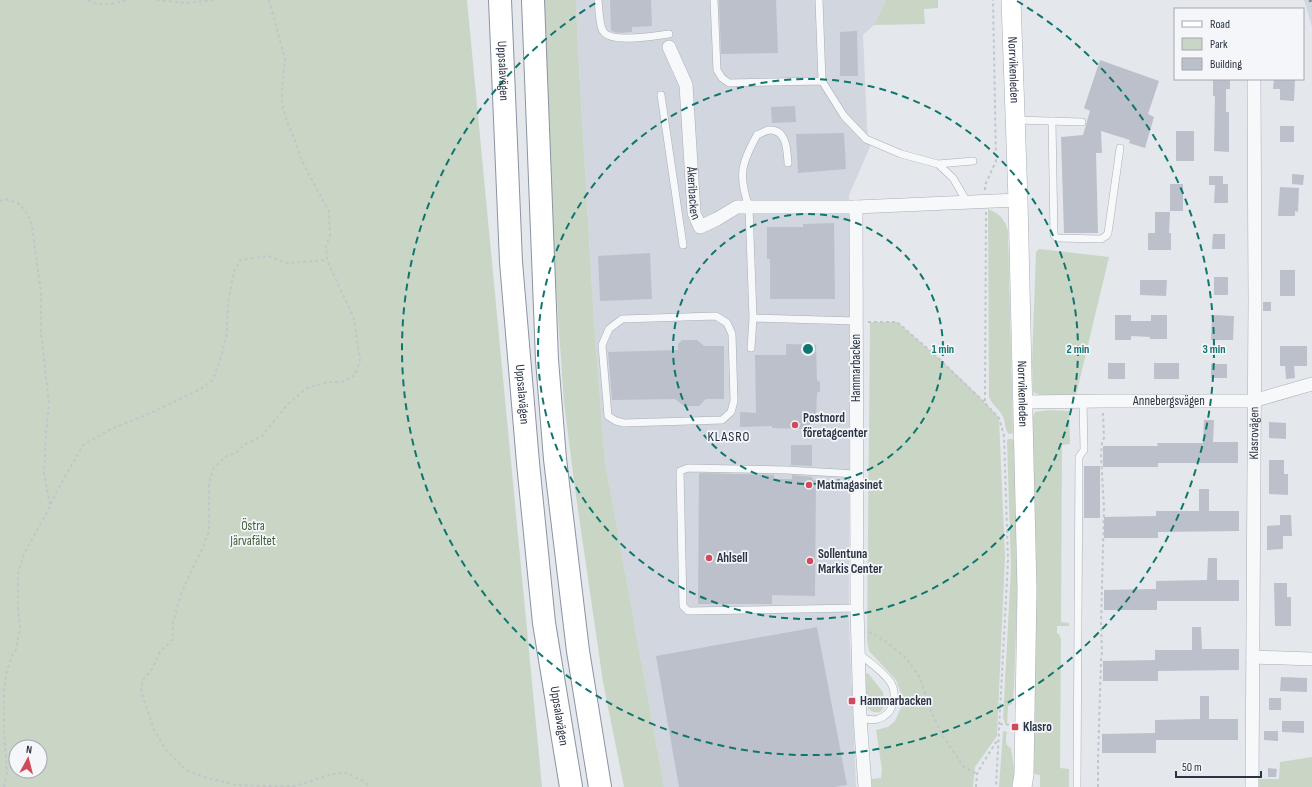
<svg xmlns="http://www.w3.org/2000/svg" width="1312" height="787" font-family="'Sofia Sans Condensed',sans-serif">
<rect width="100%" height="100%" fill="#e4e7ec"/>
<!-- built -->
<path fill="#d2d6de" d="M576 0H886L874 25 863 35 867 127 870 147 849 195V620L856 787H664L605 462 594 322 578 49Z
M1304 0H1312V27Z"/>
<!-- green -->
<path fill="#c9d6c5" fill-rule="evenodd" d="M0 0H467L542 787H0ZM16 747H40V771H16Z
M542 0H576L578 49 594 322 605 462 664 787H624L603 682 575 489 564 403 551 214Z
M886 0H938V8L924 9 925 24 874 25Z
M988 209C1000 214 1004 218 1008 231L1013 433 1009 434C1004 429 1006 421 1002 415 998 408 993 406 989 397Z
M1039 249 1109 257 1076 395C1063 395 1043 398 1033 392L1032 364 1036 252Z
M870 322H897C932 352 968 383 999 418L1005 557 997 736 975 767 973 787H872V779L881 778 882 770 876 730 888 727 895 721 902 705 901 694 896 680 869 651 867 641Z
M1050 410 1069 411 1070 444 1062 445 1061 622 1069 623V626H1057V633L1059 634 1061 639 1060 768 1069 769V787H1040V775L1034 774 1035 580 1031 441C1036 432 1029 421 1035 412Z
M1008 439H1012L1014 441 1018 576 1014 688 1012 704 1008 706 1007 724H1005L1004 720 1003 719 1011 568 1007 441Z
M868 673 883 692 885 705 880 712C860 716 866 686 866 674Z
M1004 731 1007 732C1006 739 1004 745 1011 748L1014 768V787H999L1003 732Z
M1312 757V787H1259V779H1279L1280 762Z"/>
<!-- building -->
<path fill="#bbc0ca" d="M610 0H651L652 26 632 27V32L619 33 611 31Z
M719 0H776L778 53 721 54Z
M857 31 858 76H840V32Z
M1100 60 1159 81 1148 114 1154 117 1145 148 1129 143 1130 140 1101 131 1102 153H1096L1098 233H1064L1061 137 1083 135 1090 111 1084 108Z
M1213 79H1230V89H1226V112H1229V152L1214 151 1215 96H1213Z
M1274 79H1295L1294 101 1280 100V89H1273Z
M795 106 796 122 772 123 771 107Z
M1280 126H1294V142H1280Z
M1176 131H1194V161H1176Z
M844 133 846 169 798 173 796 134Z
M1292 174 1304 175 1303 185 1292 184Z
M1209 176H1223V184H1228V203H1214L1215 185H1209Z
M1170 184H1183V211H1170Z
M1280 187 1299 188 1298 212 1295 211V216H1278Z
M1155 212H1170L1169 233H1171V250H1148V233H1155Z
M834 223 835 299H770V259H767V227H803V224Z
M1213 234H1225V249H1212Z
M650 253 652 299 600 301 598 256Z
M1280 270H1295V296H1280Z
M1214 277H1228V295H1214Z
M1140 280H1167L1166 296 1140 295Z
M1263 302H1271V311H1263Z
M1115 315H1131V321H1151V315H1167V339H1150V337L1131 336V340H1115Z
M1212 315 1234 316 1233 340H1211Z
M682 340H697L704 346H724V399H706L699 406H684L675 399 612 400 608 352 678 350V344Z
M786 344 816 345 817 380 820 382V391L817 393 816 418H811L810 429 772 428V426L740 427V412L756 413 755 355H786Z
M1280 346H1307V366H1294L1295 378 1286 379 1285 366H1280Z
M1108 363H1125V379H1108Z
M1154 363H1179V379H1154Z
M1211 364H1227V378H1211Z
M1204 420H1214L1213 442H1238V463H1158V467H1103V446H1158L1157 443H1203Z
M1269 422 1286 423V439L1269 438Z
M791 445H812V466L791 465Z
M1269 460H1284V474H1288V495L1269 494Z
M1084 466H1100V518H1084Z
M699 473 774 475V479H792V475L812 477 813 480H816L815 596 772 595V604H698Z
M1199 489H1209V511H1239V531L1158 532V538H1104V517L1156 516V511H1199Z
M1280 515H1291L1292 536H1283V549L1267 550V526L1280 525Z
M1208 558H1217V580H1239V601H1157V610H1104V590L1156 589V581L1207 580Z
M1274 583H1287V597H1291V626H1275Z
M817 627 847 785 835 787H679L656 656Z
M1192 627H1201L1202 649H1239V670L1158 671V681H1103V661L1155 660V650H1192Z
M1281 677 1307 678V692L1280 691Z
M1200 696H1209V719H1238V740H1156V753H1102V734L1155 733V720L1200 719Z
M1269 698H1281V710H1269Z
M1282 721H1304V733L1282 732Z
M1264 731H1278V741L1264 740Z
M1268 768 1277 769 1276 777H1268Z"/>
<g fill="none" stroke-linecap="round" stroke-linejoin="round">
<defs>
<path id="service" d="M598 0C599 7 599 25 603 31 611 44 654 36 669 34
M714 0 717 70 722 78 729 83 822 81
M819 0 822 81 844 116 866 139 901 154 938 164 953 178 967 202
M661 95 683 245
M1016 120 1082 122
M1052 121 1054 235 1057 238 1101 239 1106 236 1108 233 1120 148
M938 164 973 161
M716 316 727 323 732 334 734 401 731 412 722 420 624 423 616 421 608 416 602 345 609 329 622 319Z
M753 318 856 321
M751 348 753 318 749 207C738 175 741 164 757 135 761 133 765 131 769 130 787 129 787 151 788 163
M856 474 786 470 688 468 680 471 683 606 688 611 857 608
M858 653C869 662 883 671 891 683 898 696 893 715 878 719 872 721 866 719 860 717
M1077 787 1079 457 1084 450 1083 401"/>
<g id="minor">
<path id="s1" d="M669 47 686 85 694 213 700 227 717 219 737 207H856"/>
<path id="s2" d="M1023 402 1103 401H1253L1312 384"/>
<path d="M1253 657 1312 659"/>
<path d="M865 787 860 717 857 608 856 207 1018 200"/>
<path id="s3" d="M1252 787 1255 302 1254 79"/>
</g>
<g id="secondary">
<path id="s4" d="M1011 0 1018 200 1027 590 1024 774 1022 787"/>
</g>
<g id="motorway">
<path id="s5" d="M500 0 511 262 528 463 544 623 571 787"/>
<path d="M533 0 547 360 555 459 578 651 600 787"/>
</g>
</defs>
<!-- service casing -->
<use href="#service" stroke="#a9aeb7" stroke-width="8"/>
<!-- minor casing -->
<use href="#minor" stroke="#a9aeb7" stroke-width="14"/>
<!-- secondary casing -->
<use href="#secondary" stroke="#a9aeb7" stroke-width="20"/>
<!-- motorway casing -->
<use href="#motorway" stroke="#8b94a3" stroke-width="24"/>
<!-- path -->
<path stroke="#c2c5cb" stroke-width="2" stroke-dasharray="3 3" stroke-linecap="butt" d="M88 0C102 7 112 4 127 0
M157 0 185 3 215 0
M269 0 285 59 282 88V104L287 122 295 140 302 161 329 212 330 235 326 246 327 260 354 319 360 360 355 375 342 382H328L307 388 288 404 262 436 245 444 237 452 225 457 213 469 209 484V531L203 547 190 573 180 597 173 622V639L160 652 152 669 143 680 141 691 154 730 167 751 186 770 204 777 236 785 267 786H295L329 775 344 772 365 782 370 787
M985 190V185L996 161 993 0
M0 201 5 199 20 204 31 220 41 292V333L49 403 46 434 44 474 50 505
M986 212 985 403 999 418 1004 436 1008 560 996 787
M868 322H897L936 356 985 403
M869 632 884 640 906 658 920 678 931 711 942 735 964 767 977 774
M1000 724 1011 725
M4 787 7 773 4 729V692L6 674 12 655 16 650 20 626 18 611V573L24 554 47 512 57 491 83 445 111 429 151 413 202 388 213 380 222 354 227 332 228 302 234 271 240 260 268 256 286 263 327 260
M976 787 977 774 983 763 998 739
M1098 787V760L1101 660 1102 652 1101 624 1104 508 1101 455 1102 442 1104 438 1103 413"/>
<!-- service -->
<use href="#service" stroke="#f7f8fa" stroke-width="7"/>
<!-- minor -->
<use href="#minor" stroke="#f7f8fa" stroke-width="13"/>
<!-- secondary -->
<use href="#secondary" stroke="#fff" stroke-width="19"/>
<!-- motorway -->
<use href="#motorway" stroke="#fff" stroke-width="22"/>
<!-- rail -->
<path stroke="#7d8696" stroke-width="3" stroke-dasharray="2 4" stroke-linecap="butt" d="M1310 0 1312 6"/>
</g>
<!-- distance rings -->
<g fill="none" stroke="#0f766e" stroke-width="2" stroke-dasharray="7 5">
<circle cx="808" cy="349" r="135"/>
<circle cx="808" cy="349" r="270"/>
<path d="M1017 1A406 406 0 1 1 599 1"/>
</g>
<!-- markers -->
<g fill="#d1495b" stroke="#f4f6f9" stroke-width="1.5">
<circle cx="795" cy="425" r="4"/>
<circle cx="809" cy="485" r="4"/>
<circle cx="709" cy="558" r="4"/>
<circle cx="810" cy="561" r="4"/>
<rect x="848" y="697" width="8" height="8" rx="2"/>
<rect x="1011" y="723" width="8" height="8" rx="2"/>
</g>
<g text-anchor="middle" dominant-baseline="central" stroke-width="3.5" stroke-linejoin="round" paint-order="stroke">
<!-- street labels -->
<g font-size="13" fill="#2b3445" stroke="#f4f6f9">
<text stroke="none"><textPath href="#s4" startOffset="70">Norrvikenleden</textPath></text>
<text stroke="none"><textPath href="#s5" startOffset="71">Uppsalavägen</textPath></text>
<text stroke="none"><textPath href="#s1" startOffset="150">Åkeribacken</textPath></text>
<text transform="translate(856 368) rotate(-90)">Hammarbacken</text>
<text stroke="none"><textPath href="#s4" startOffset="394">Norrvikenleden</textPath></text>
<text stroke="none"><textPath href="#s5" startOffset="395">Uppsalavägen</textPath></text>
<text stroke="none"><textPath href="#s2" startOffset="146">Annebergsvägen</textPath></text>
<text stroke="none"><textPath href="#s3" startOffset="354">Klasrovägen</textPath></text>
<text stroke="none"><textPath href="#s5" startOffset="719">Uppsalavägen</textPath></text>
</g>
<!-- poi labels -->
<g font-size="13" font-weight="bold" fill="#2b3445" stroke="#f4f6f9" text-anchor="start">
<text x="803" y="418">Postnord<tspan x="803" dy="15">företagcenter</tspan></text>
<text x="817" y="485">Matmagasinet</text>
<text x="818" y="554">Sollentuna<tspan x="818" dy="15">Markis Center</tspan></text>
<text x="717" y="558">Ahlsell</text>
<text x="860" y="701">Hammarbacken</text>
<text x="1023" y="727">Klasro</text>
</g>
<!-- park labels -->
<g font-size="13" fill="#3f6138" stroke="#f4f6f9">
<text x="253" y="526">Östra<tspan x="253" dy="15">Järvafältet</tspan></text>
</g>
<!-- neighbourhood labels -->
<g font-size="14" letter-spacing="1" fill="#1d2536" stroke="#f4f6f9">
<text x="729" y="436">KLASRO</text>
</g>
</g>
<circle cx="808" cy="349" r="6" fill="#0f766e" stroke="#f4f6f9" stroke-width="2"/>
<g font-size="12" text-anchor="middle" font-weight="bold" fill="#0f766e" stroke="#f4f6f9" stroke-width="3.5" stroke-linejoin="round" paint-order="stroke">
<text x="943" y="353">1 min</text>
<text x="1078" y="353">2 min</text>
<text x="1214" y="353">3 min</text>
</g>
<!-- legend -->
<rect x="1174" y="8" width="130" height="72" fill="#f4f6f9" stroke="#a4a8b1"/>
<rect x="1182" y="21" width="20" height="6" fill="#ffffff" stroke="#a4a8b1"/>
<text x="1210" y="28" font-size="12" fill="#2b3445">Road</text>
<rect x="1182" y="38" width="20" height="12" fill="#c9d6c5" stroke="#a4a8b1"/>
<text x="1210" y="48" font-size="12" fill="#2b3445">Park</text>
<rect x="1182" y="58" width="20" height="12" fill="#bbc0ca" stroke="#a4a8b1"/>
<text x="1210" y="68" font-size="12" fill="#2b3445">Building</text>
<!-- north arrow -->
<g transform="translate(28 759) rotate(7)"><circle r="19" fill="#f4f6f9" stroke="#a4a8b1"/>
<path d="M0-3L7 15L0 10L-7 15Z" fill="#d1495b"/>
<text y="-6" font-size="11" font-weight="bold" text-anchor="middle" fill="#2b3445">N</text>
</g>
<!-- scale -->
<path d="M1176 771v6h85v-6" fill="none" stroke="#2b3445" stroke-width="2"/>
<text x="1182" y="771" font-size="12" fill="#2b3445" stroke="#f4f6f9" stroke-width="3" paint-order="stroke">50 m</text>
</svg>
